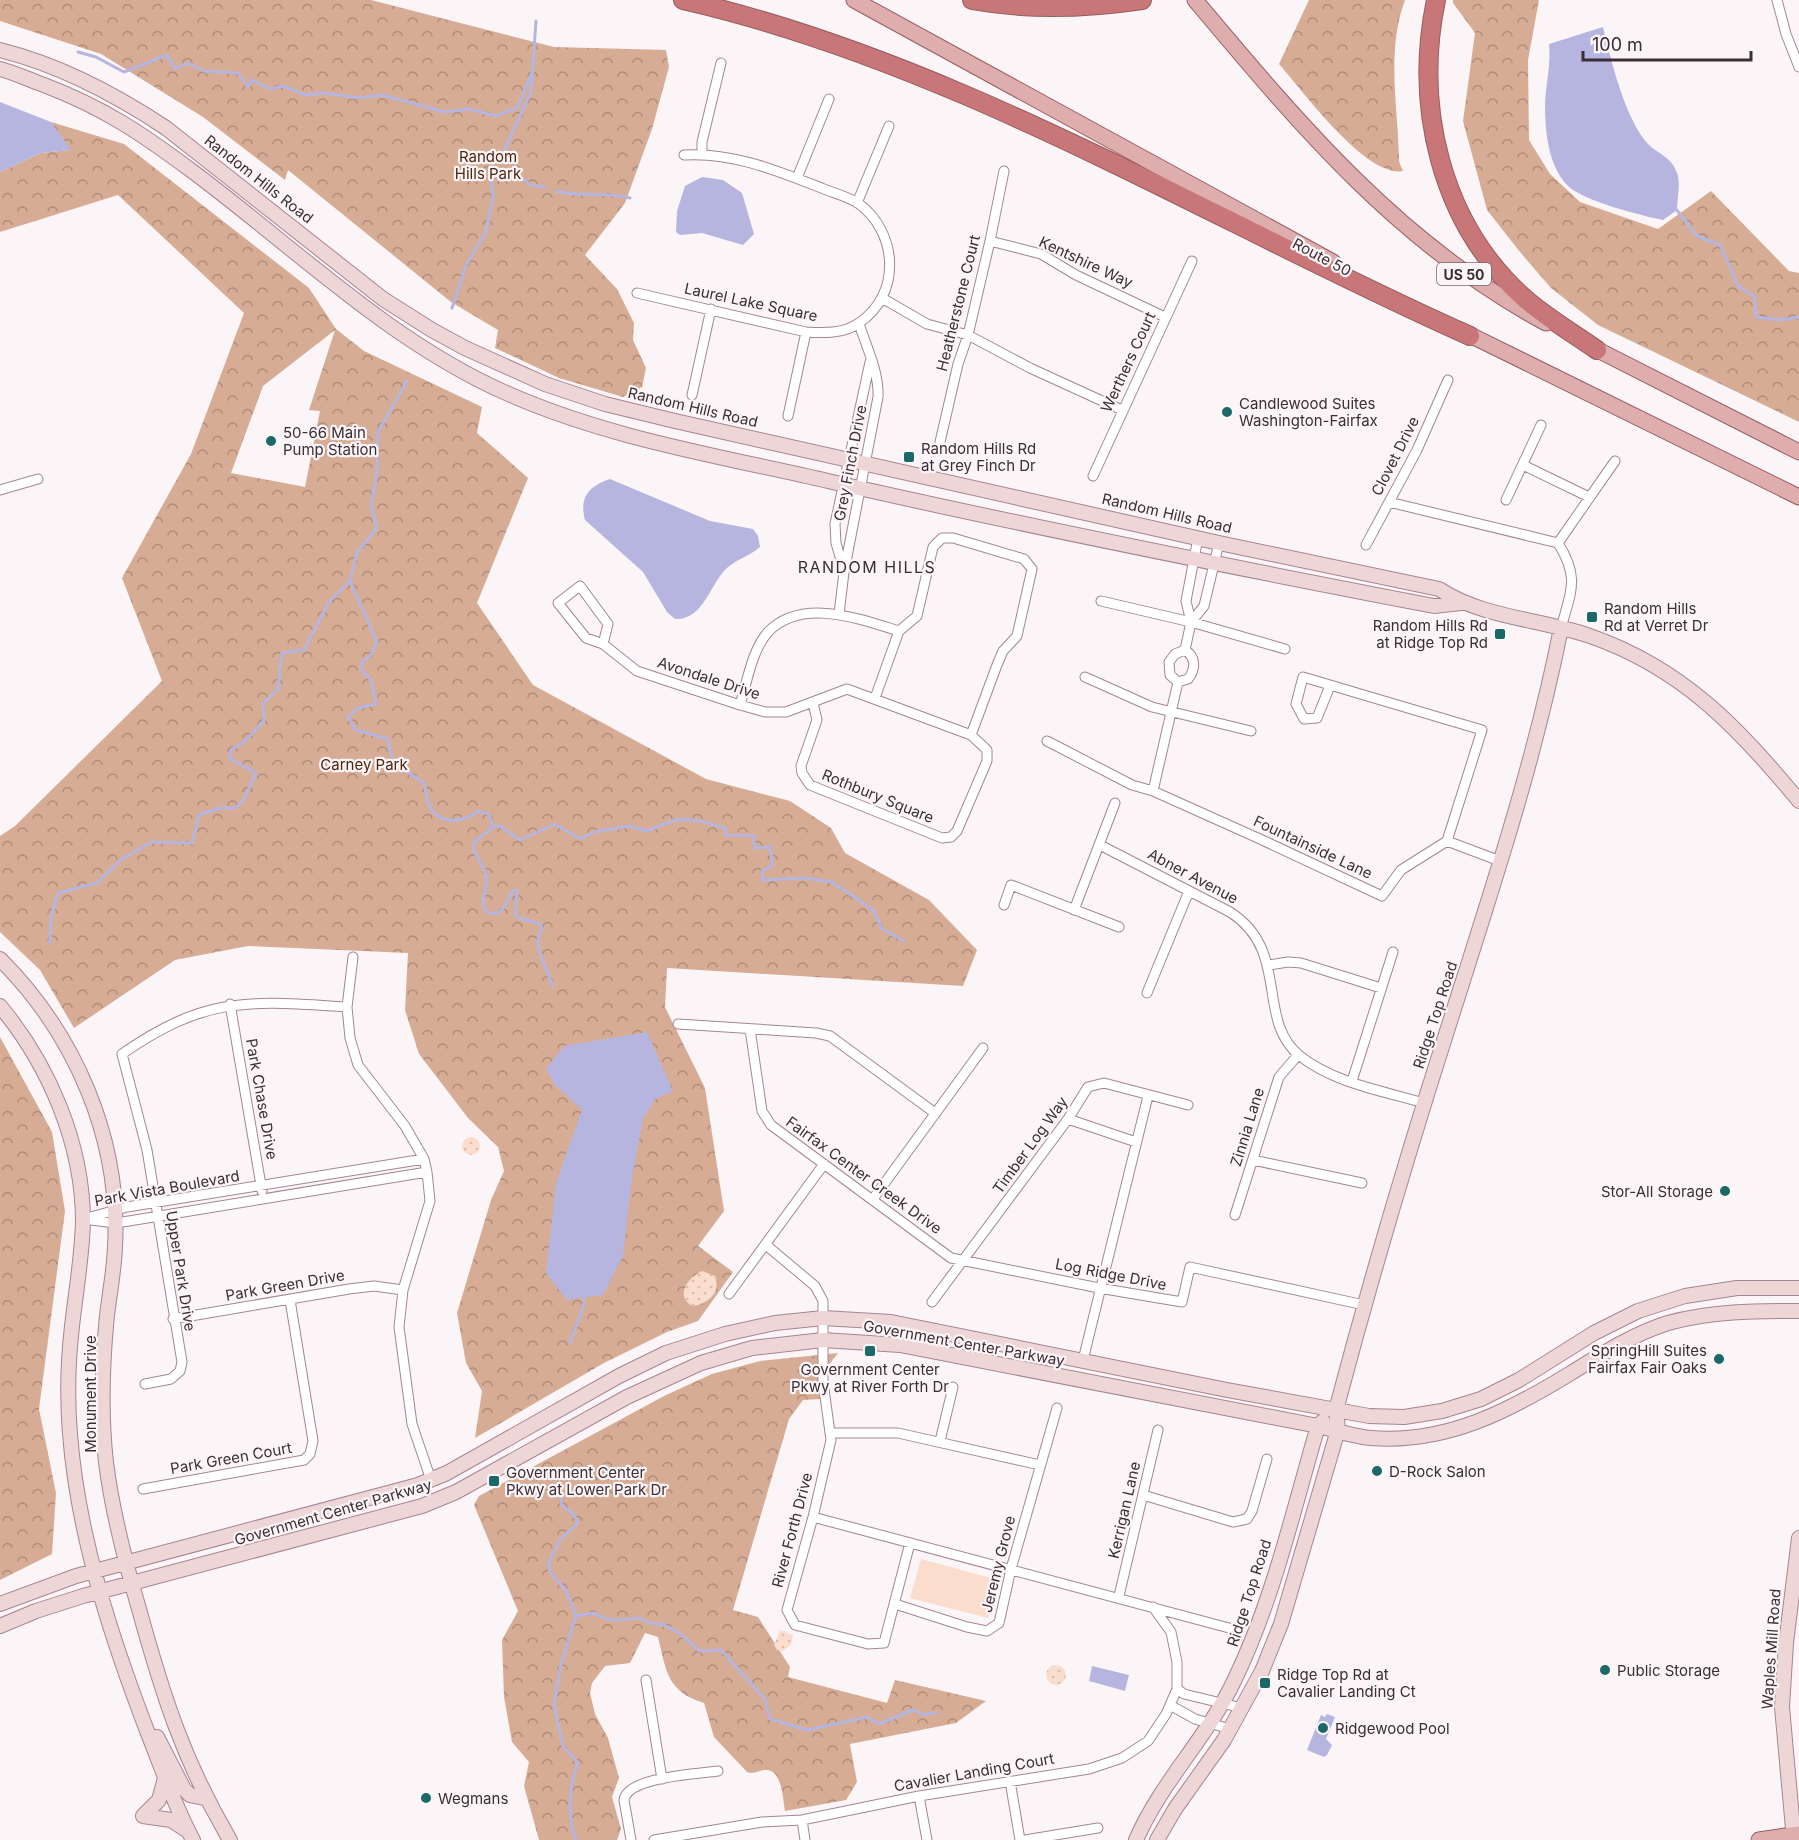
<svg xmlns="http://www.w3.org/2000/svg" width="1799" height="1840" font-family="Inter,sans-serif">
<defs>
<pattern id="forest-crowns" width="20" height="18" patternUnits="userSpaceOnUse" patternTransform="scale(1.5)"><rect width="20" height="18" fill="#d6ac94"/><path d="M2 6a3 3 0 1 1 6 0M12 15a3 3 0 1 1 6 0" fill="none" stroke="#af8c7a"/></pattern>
<pattern id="park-dots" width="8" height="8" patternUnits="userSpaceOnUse" patternTransform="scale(1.5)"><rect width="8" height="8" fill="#fbddcd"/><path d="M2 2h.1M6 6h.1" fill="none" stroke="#d8beb1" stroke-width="1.8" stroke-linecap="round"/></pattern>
</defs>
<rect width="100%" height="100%" fill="#fcf5f8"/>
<!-- grass -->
<path fill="#fbddcd" d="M921 1559 998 1580 988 1618 910 1598Z"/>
<!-- forest -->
<path fill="url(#forest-crowns)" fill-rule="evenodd" d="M0 0H371L554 47 666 50 669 67 652 129 625 203 585 255 617 289 634 323 633 340 646 368 642 387 623 397 559 378 495 348 498 330 451 302 288 170 285 180 203 117 101 54 0 21Z
M1309 0H1405C1386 51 1398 106 1399 159 1399 164 1402 167 1403 171 1366 178 1303 91 1279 64Z
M1453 0H1539L1528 60 1529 140 1550 174 1580 202 1658 229 1711 191 1789 271 1799 273V422L1598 325 1551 288 1520 252 1487 210 1463 121 1475 33 1453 3Z
M51 122 124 144 309 288 336 329 364 351 482 407 477 433 528 478 477 603 533 685 706 779 790 801 831 828 845 853 929 900 977 950 963 986 667 968 665 1007 705 1088 724 1211 698 1246 733 1272 698 1321 667 1332 604 1363 475 1438 482 1391 466 1363 457 1313 491 1200 504 1171 498 1147 468 1118 419 1054 405 1010 408 953 248 946 175 960 74 1028 40 970 0 932V836L15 826 162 681 122 578 191 454 244 313 118 195 0 232V172L41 153 70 150ZM335 330 309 410 320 411 305 487 231 473 263 386Z
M0 1037 52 1132 65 1211 39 1409 56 1493 52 1554 0 1580Z
M838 1353 821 1375 823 1399 803 1400 789 1419 733 1610 758 1617 790 1667 788 1677 887 1703 895 1680 986 1701 956 1723 850 1744 857 1782 846 1800 785 1811C783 1800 782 1769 766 1770 758 1770 755 1775 747 1772L714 1737 704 1703C667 1692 666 1670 658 1637L645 1633 630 1663 605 1666 592 1683 590 1693 595 1714 608 1738 619 1778 612 1797 621 1829 617 1840H539L524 1786 529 1762 512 1742 504 1697 502 1640 518 1611 474 1505 479 1496 666 1395 712 1374 760 1361Z"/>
<!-- park -->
<path fill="url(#park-dots)" d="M462 1146a9 9 0 1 1 18 0a9 9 0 1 1-18 0Z
M702 1271 715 1276C721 1293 709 1303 693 1306 674 1297 688 1277 702 1271Z
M780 1630 793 1635 791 1645 783 1651 777 1650 774 1645Z
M1046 1675a10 10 0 1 1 20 0a10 10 0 1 1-20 0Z"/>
<!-- water -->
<path fill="#b6b5df" d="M1603 27C1611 60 1625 119 1648 144 1658 154 1672 157 1677 173 1681 182 1677 200 1677 210L1663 220C1643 216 1583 201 1568 186 1548 166 1545 131 1545 104 1546 83 1551 64 1549 44Z
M0 102 51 122 71 150 41 153 0 172Z
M702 177 723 180 742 193 754 234 743 245 702 233 680 235 676 232 677 211 685 186Z
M610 479 710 521 753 529 758 536 760 547C750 556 737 559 727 568 709 585 704 620 675 619L667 612 643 572 585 520C579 497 589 486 610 479Z
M647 1032 673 1091 655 1099 643 1119 632 1177 623 1256 603 1295 567 1300 546 1273 556 1183 582 1110 555 1085 546 1069 564 1046Z
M1092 1666 1129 1675 1125 1691 1089 1681Z
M1327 1714 1335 1717 1326 1739 1332 1745 1327 1755 1324 1757 1307 1750 1321 1715 1325 1717Z"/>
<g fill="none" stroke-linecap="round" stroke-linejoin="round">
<!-- stream -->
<path stroke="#b6b5df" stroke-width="3" d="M78 52 96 57 124 72 167 55 175 69 188 63 204 71 238 73 248 87 252 80 270 89 283 86 306 95 325 93 358 98 382 95 445 112 470 109 496 116 518 107 531 74
M489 175 525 180 530 185 545 187
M556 191C581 198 606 191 630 198
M1676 209 1697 236 1720 245 1738 286 1755 297 1756 317 1781 320 1799 317
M452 308 466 265 486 232 493 198 490 161 504 151 531 92 536 21
M350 581 377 642 371 655 362 662V670L371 680 376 704 358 708 348 717 356 730 388 739C391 767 403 768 424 783 426 790 427 801 430 807 440 826 465 822 478 811L489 814 493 827 473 843C473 857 484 863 486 876 488 887 482 896 483 906L487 912C505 919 505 900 514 890L517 891 515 915 519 918 541 924 542 929C530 947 548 966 552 986
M493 827 500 826 520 840 555 824 580 839 594 832 630 826 646 831 675 820H697L725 828 726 835 754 836V848L770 847 773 866 762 871 763 880 804 878 832 882 873 910 882 929 904 941
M50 943 51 918 58 893 97 883 122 859 152 842 192 843 199 815 220 808H236L244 799 256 773 229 758 232 749 243 743 264 721 263 703 278 689 282 653 304 650 329 602 350 581 357 553 377 528 371 506 377 473 378 432 407 381
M570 1343 583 1307 585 1293
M559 1485 562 1506 573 1513 578 1523 559 1541 549 1563 550 1572 567 1592 576 1616 561 1664 554 1705 563 1746 578 1763C569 1783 567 1819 576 1840
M576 1616 594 1613C609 1623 622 1620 639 1618 648 1624 653 1623 662 1625 676 1628 689 1642 699 1651L721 1650 765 1699 770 1719 807 1730 868 1717 879 1724 913 1710 924 1715 936 1713"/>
<defs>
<path id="street" d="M1777 0 1786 34 1799 67
M702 154V142L721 63
M797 178 829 99
M857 203 889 126
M990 241 1041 254 1076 275 1165 317
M637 293 806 332C823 333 844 334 859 323 902 294 898 232 858 203 848 197 834 193 824 189 778 171 733 152 684 155
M882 298 927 324 968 335 1030 368 1122 410
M692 395 711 309
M788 416 806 332
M940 442 958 364 968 335 990 241 1004 171
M1523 465 1589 497
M1093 476 1192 261
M0 490 38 479
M1506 500 1541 425
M1389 502 1558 543
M1558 543 1615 461
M1558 543C1580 578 1571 591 1561 628
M1366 545 1417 450 1448 380
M843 567 836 543 835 524 870 362
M1101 601 1191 622 1285 649
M839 614 844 572 878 397C879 372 867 348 859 324
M1191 622 1204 606 1219 543
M603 644 608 624 580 586 558 603 586 638 603 644 637 671 740 705 765 712H786L847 689 971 735 987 750V761L957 831 951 837 942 838 810 785 802 773 801 766 817 720 813 703
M1185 650 1191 622 1186 601 1198 538
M1085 677 1152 707 1251 731
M1178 682 1170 675 1169 662 1175 654 1185 650
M1178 682 1188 679C1196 669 1196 657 1185 650
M875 698 899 631 917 616 933 547 942 538H953L1024 559 1032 569 1017 636 1003 651 997 665 971 735
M740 705C747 682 752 650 768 632 802 597 860 619 899 631
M1047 741 1132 785 1153 791 1260 839 1382 896 1401 870 1447 841 1482 730 1303 677 1296 704 1304 719 1317 718 1330 686
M1153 791 1178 682
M1447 841 1500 861
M1100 845 1230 912C1291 951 1255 1020 1300 1056 1334 1083 1383 1091 1424 1103
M1004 905 1011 885 1119 927
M1074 910 1115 803
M353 957 347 1007 350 1038 358 1065 405 1126 424 1159 427 1172 430 1201 403 1290 399 1327 412 1424 431 1480
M1269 965 1288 962 1301 963 1381 988
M1147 993 1189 891
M230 1004 262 1191
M678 1024 816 1033 830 1036 935 1113
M750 1029 762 1111 771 1125 951 1258 1099 1288 1182 1302 1190 1267 1364 1305
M1352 1081 1393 952
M1068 1119 1136 1142
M1253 1160 1362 1183
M873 1199 983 1048
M1235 1215 1279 1077 1298 1055
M87 1218 127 1207 424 1159
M83 1219 115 1223 129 1221 427 1172
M766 1245 815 1286 823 1301V1382L831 1440 813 1517 787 1610 795 1625 868 1644 884 1643 910 1543
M729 1294 824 1164
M932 1302 1068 1119 1088 1087 1104 1083 1188 1105
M173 1319 349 1289 374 1286 403 1290
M1083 1360 1148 1096
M145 1384 171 1379 180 1371 182 1362 147 1150 122 1054C207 995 249 1001 347 1007
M831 1433H898L1040 1465
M940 1441 953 1387
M143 1489 304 1460 310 1454 313 1441 290 1300
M1143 1495 1233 1522 1247 1519 1252 1511 1267 1459
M813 1517 1229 1628
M1119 1596 1158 1430
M895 1604 967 1627 987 1631 999 1623 1011 1569 1057 1408
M646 1680 662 1779
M1177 1689 1184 1694 1242 1708
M1170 1705 1195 1719 1230 1729
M1010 1781 1020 1840
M919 1796 927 1840
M802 1820 805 1840
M631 1840 624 1800C627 1777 697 1774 718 1771
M654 1840 762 1822 802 1820 919 1796 1089 1769 1122 1758 1148 1741 1166 1714 1177 1689V1662L1171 1632 1153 1607
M1025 1840 1098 1828"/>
<path id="secondary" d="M0 50C60 65 115 94 166 128L383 299 432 330 465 348 545 384 605 404 675 421 1219 543 1439 589C1483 618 1541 619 1590 636 1682 668 1739 728 1799 801
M0 69C15 73 30 80 44 85 104 108 141 133 192 171 294 247 388 340 504 392 606 438 720 456 828 481 1029 527 1231 567 1434 606L1460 603
M0 959C75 1034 121 1139 115 1247 114 1274 108 1300 106 1326 102 1371 101 1418 106 1462 112 1512 125 1561 139 1609 163 1696 184 1762 230 1840
M0 1006C49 1065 83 1144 83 1222 82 1257 76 1291 72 1326 68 1361 67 1398 70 1434 78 1537 112 1640 149 1736 163 1771 175 1807 193 1840
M0 1604 76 1576 418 1485 447 1473 619 1376 666 1353 725 1334 775 1323 823 1318 891 1322 1227 1390 1369 1416 1404 1417 1442 1411 1481 1399 1519 1380 1594 1333 1638 1311 1685 1296 1737 1288H1799
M0 1626 36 1611 83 1596 422 1506 456 1492 627 1397 701 1363 752 1348 823 1340 900 1345 1318 1426C1335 1430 1354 1437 1371 1438 1446 1444 1509 1411 1571 1373 1602 1354 1633 1334 1668 1323 1711 1311 1755 1311 1799 1311
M157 1737 184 1789 190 1795 204 1798
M143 1816 171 1820 188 1831
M143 1816 159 1800 165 1778
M1136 1840C1161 1782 1207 1738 1234 1681 1273 1601 1293 1511 1318 1426L1323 1421
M1157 1840 1175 1809 1224 1740 1262 1671 1281 1624 1338 1430 1336 1410C1370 1282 1407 1156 1447 1031 1489 898 1534 765 1561 628
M1794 1840 1782 1707 1786 1643 1799 1538"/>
<path id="primary" d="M854 0 1333 262
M1195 0C1300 125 1399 244 1546 323
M1460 330 1799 497
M1588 345 1799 452
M1759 1840 1799 1834"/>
<path id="highway" d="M683 0C959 63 1213 222 1470 336
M972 0C1026 10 1088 8 1142 0
M1436 0C1414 106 1440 222 1523 297 1545 317 1573 333 1597 350"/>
</defs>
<!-- street casing -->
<use href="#street" stroke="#a48594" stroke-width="11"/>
<!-- secondary casing -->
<use href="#secondary" stroke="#a48594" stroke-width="16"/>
<!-- primary casing -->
<use href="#primary" stroke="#975d60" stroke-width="17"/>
<!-- highway casing -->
<use href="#highway" stroke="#975d60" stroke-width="20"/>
<!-- street -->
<use href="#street" stroke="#fff" stroke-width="9"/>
<!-- secondary -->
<use href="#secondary" stroke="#eed6d6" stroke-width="14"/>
<!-- primary -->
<use href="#primary" stroke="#deadae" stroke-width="15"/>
<!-- highway -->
<use href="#highway" stroke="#c87678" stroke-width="18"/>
</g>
<!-- markers -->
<g fill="#1a6867" stroke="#fcf5f8" stroke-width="2">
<circle cx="1227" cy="412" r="6"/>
<circle cx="271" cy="441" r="6"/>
<rect x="903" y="451" width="12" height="12" rx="3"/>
<rect x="1586" y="611" width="12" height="12" rx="3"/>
<rect x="1494" y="628" width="12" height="12" rx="3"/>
<circle cx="1725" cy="1191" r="6"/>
<rect x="864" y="1345" width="12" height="12" rx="3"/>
<circle cx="1719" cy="1359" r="6"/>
<circle cx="1377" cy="1471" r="6"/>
<rect x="488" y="1475" width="12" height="12" rx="3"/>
<circle cx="1605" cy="1670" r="6"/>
<rect x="1259" y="1677" width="12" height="12" rx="3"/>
<circle cx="1323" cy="1728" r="6"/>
<circle cx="426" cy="1798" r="6"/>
</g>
<g text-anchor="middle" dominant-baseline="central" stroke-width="4.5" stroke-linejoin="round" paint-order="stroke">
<!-- shield labels -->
<rect fill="#fcf5f8" stroke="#756a6f" stroke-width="1.5" x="1437" y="263" width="54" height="22" rx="4.5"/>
<g font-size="14" font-weight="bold" fill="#3b2e34">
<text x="1464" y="274">US 50</text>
</g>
<!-- park labels -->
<g font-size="15" fill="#4e250b" stroke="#fcf5f8">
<text x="488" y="156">Random<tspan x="488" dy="17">Hills Park</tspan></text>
<text x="364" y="764">Carney Park</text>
</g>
<!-- street labels -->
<g font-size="15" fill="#3b2e34" stroke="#fcf5f8">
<text transform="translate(259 179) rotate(38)">Random Hills Road</text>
<text transform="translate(1322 257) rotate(28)">Route 50</text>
<text transform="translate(1086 262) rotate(25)">Kentshire Way</text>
<text transform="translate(751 302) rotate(12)">Laurel Lake Square</text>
<text transform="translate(958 303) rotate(-76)">Heatherstone Court</text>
<text transform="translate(1128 362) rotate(-65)">Werthers Court</text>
<text transform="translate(693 407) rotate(13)">Random Hills Road</text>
<text transform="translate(1395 456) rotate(-63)">Clovet Drive</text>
<text transform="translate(850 463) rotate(-79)">Grey Finch Drive</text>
<text transform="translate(1167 513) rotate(13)">Random Hills Road</text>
<text transform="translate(709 678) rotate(18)">Avondale Drive</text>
<text transform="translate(878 796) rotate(22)">Rothbury Square</text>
<text transform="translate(1313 847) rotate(25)">Fountainside Lane</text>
<text transform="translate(1193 876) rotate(28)">Abner Avenue</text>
<text transform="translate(1435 1015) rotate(-72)">Ridge Top Road</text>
<text transform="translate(262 1099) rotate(80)">Park Chase Drive</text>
<text transform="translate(1247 1127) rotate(-73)">Zinnia Lane</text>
<text transform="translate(1030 1145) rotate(-54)">Timber Log Way</text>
<text transform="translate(864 1175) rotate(36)">Fairfax Center Creek Drive</text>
<text transform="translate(167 1188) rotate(-10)">Park Vista Boulevard</text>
<text transform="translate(181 1271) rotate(81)">Upper Park Drive</text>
<text transform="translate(1111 1274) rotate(11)">Log Ridge Drive</text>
<text transform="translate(285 1285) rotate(-10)">Park Green Drive</text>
<text transform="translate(964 1343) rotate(10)">Government Center Parkway</text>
<text transform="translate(90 1394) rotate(-90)">Monument Drive</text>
<text transform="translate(231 1458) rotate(-10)">Park Green Court</text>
<text transform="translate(1124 1510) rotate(-77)">Kerrigan Lane</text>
<text transform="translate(333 1512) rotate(-16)">Government Center Parkway</text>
<text transform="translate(792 1530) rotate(-75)">River Forth Drive</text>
<text transform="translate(998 1564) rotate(-76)">Jeremy Grove</text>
<text transform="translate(1249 1593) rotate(-72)">Ridge Top Road</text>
<text transform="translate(1771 1649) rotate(-86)">Waples Mill Road</text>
<text transform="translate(974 1772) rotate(-10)">Cavalier Landing Court</text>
</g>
<!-- poi labels -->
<g font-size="15" fill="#3b2e34" stroke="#fcf5f8" text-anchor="start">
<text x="1239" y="403">Candlewood Suites<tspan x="1239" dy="17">Washington-Fairfax</tspan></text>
<text x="283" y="432">50-66 Main<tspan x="283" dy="17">Pump Station</tspan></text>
<text x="921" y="448">Random Hills Rd<tspan x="921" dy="17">at Grey Finch Dr</tspan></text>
<text x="1604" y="608">Random Hills<tspan x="1604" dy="17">Rd at Verret Dr</tspan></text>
<text x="1488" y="625" text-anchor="end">Random Hills Rd<tspan x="1488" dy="17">at Ridge Top Rd</tspan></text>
<text x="1713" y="1191" text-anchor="end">Stor-All Storage</text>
<text x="1707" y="1350" text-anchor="end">SpringHill Suites<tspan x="1707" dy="17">Fairfax Fair Oaks</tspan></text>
<text x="870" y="1369" text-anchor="middle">Government Center<tspan x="870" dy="17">Pkwy at River Forth Dr</tspan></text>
<text x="1389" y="1471">D-Rock Salon</text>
<text x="506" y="1472">Government Center<tspan x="506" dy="17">Pkwy at Lower Park Dr</tspan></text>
<text x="1617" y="1670">Public Storage</text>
<text x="1277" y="1674">Ridge Top Rd at<tspan x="1277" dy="17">Cavalier Landing Ct</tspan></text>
<text x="1335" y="1728">Ridgewood Pool</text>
<text x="438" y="1798">Wegmans</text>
</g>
<!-- neighbourhood labels -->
<g font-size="16" letter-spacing="1.5" fill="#3b2e34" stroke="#fcf5f8">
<text x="867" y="567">RANDOM HILLS</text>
</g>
</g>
<!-- scale -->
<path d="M1583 51v9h168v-9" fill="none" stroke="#3b2e34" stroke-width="3"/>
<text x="1592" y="51" font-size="18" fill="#3b2e34" stroke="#fcf5f8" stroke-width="4.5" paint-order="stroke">100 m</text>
</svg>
